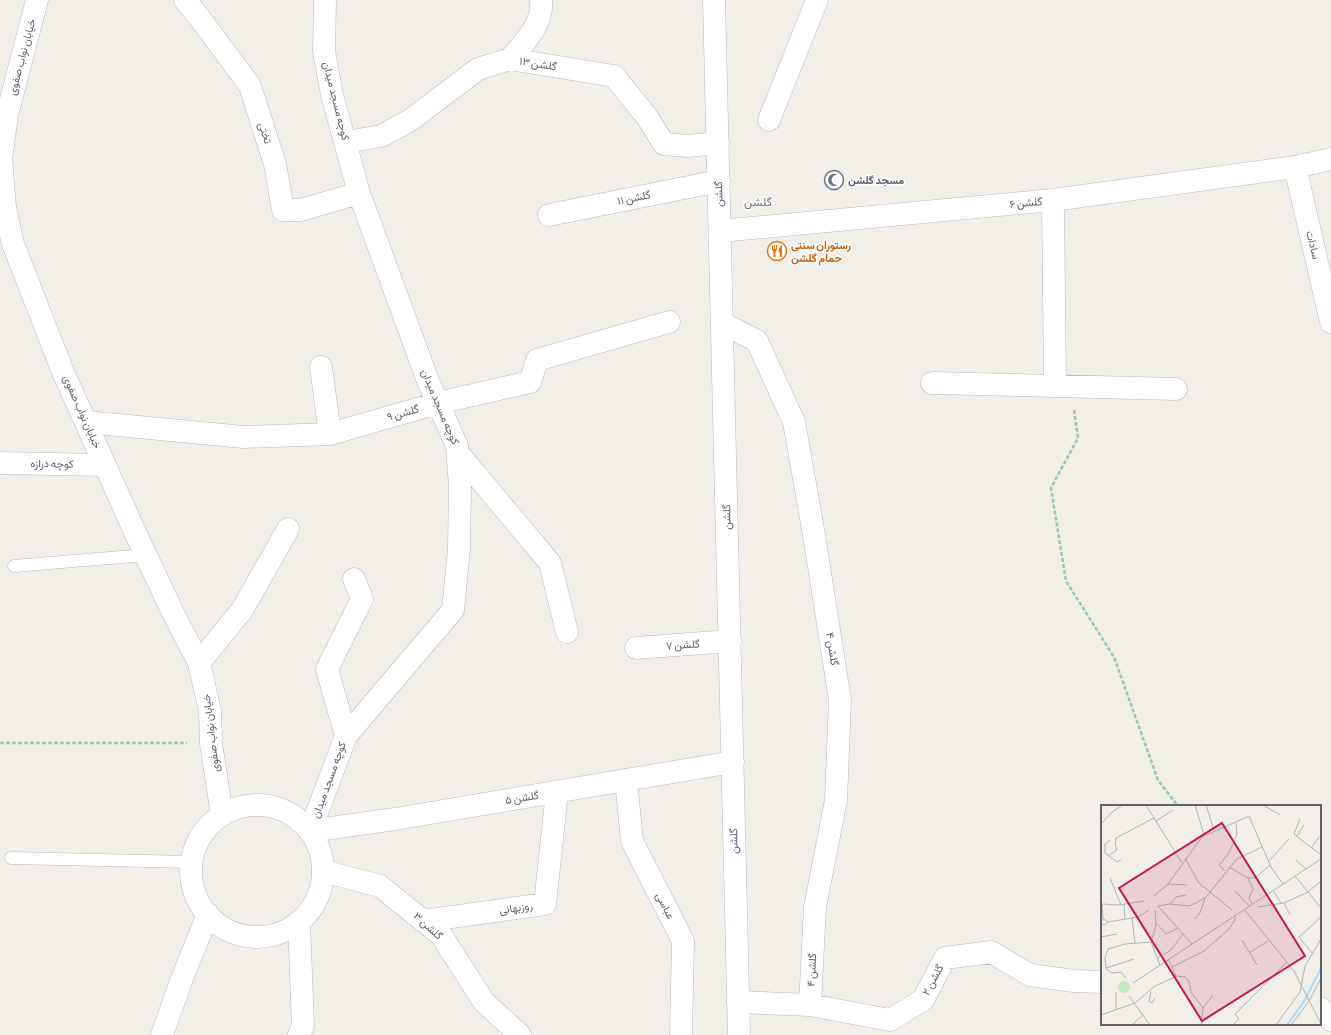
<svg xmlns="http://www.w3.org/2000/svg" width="1331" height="1035" font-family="'Alegreya Sans',Vazirmatn,sans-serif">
<rect width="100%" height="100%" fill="#f1efe8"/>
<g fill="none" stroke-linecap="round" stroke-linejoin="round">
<defs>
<path id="lane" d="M14 566 146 555
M11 858 192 862"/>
<path id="street" d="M185 0 199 17 250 86 275 164 283 210H301L359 193
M510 59C524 43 544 23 541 0
M769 120 817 0
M346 142 381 136 409 121 478 69 510 59 614 76 647 117 664 144 688 146 718 143
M1295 167 1331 322
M1053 200 1055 386
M549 215 719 181
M722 323 757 341 794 422 814 535 840 700 836 800 815 907 810 1005
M321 367 330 434
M932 383 1176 389
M86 422 244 437 330 434 438 403 530 382 537 360 669 322
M458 453 550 563 567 632
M0 463 105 465
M636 648 730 641
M199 663 242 610 288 529
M346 736 327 669 362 599 354 579
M626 780 632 841 683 941 681 1035
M310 831 346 736 453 610 459 549 460 486 457 446 428 381 359 193 332 95 324 51 325 0
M323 871 380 886 441 935 484 1002 520 1035
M423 921 545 904 557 792
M738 1002 810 1005 890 1020 923 1000 945 958 991 952 1030 975 1074 981 1102 982
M1320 1008 1331 1020
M299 1035 303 1026 299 922"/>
<path id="secondary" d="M37 0 7 115 1 159 5 207 13 244 63 372 135 532 174 615 199 663 210 711 211 743 222 815
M714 0 739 1035
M720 231 1053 200 1295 167 1331 159
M191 871a66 66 0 1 1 132 0a66 66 0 1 1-132 0Z
M310 831 395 819 733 762
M162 1035 181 981 208 914"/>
</defs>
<!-- lane casing -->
<use href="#lane" stroke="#b5b8bc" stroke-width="13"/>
<!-- street casing -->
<use href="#street" stroke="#b5b8bc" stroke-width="23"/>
<!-- secondary casing -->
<use href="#secondary" stroke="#b6babf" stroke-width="23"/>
<!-- path -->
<path stroke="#9cc7a9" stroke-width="2.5" stroke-dasharray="4 2" stroke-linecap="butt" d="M1074 410 1078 438 1051 488 1066 581 1114 657 1158 780 1178 806
M0 743H187"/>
<!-- lane -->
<use href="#lane" stroke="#fff" stroke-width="12"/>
<!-- street -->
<use href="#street" stroke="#fff" stroke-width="22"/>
<!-- secondary -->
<use href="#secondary" stroke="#fff" stroke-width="22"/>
</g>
<!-- icons -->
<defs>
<symbol id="mosque-ring" viewBox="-11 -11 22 22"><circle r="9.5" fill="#fff" stroke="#6b7280" stroke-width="1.5"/><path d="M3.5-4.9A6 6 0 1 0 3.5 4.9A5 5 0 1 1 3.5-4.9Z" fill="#6b7280"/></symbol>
<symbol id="restaurant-ring" viewBox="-11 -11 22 22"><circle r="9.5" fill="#fff" stroke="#e8710a" stroke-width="1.5"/><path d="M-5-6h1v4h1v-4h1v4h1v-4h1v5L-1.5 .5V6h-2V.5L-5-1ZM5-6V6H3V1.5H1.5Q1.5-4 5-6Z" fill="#e8710a"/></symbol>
</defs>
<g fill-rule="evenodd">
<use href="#mosque-ring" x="823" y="169" width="22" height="22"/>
<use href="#restaurant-ring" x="766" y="240" width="22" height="22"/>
</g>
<g text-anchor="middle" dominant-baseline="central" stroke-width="3" stroke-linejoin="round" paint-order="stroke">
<!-- street labels -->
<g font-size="11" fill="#5f6368" stroke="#fff">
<text transform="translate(22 57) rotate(-75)">خیابان نواب صفوی</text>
<text transform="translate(538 64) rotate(9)">گلشن ۱۳</text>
<text transform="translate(336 101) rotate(76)">کوچه مسجد میدان</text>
<text transform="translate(265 133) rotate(72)">تختی</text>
<text transform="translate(719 194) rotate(-91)">گلشن</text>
<text transform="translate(634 198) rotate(-12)">گلشن ۱۱</text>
<text transform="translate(1026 203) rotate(-5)">گلشن ۶</text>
<text transform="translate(1313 245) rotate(77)">سادات</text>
<text transform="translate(440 407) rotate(67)">کوچه مسجد میدان</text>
<text transform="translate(82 412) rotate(66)">خیابان نواب صفوی</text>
<text transform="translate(403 413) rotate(-16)">گلشن ۹</text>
<text transform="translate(52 464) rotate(1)">کوچه درازه</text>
<text transform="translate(727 517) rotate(-91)">گلشن</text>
<text transform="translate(683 645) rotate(-4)">گلشن ۷</text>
<text transform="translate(832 649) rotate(81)">گلشن ۴</text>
<text transform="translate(211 733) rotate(-97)">خیابان نواب صفوی</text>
<text transform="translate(329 780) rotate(-70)">کوچه مسجد میدان</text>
<text transform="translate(522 798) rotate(-9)">گلشن ۵</text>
<text transform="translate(734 841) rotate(-91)">گلشن</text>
<text transform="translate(665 906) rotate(63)">عباسی</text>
<text transform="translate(516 908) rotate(-8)">روزبهانی</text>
<text transform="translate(428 926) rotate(42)">گلشن ۳</text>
<text transform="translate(812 970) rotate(-87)">گلشن ۴</text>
<text transform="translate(933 980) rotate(-62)">گلشن ۲</text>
</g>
<!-- worship labels -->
<g font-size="11" font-weight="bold" fill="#5b616d" stroke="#fff" text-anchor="start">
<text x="848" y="180">مسجد گلشن</text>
</g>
<!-- food labels -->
<g font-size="11" font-weight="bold" fill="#c56008" stroke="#fff" text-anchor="start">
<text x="791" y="245">رستوران سنتی<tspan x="791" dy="13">حمام گلشن</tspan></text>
</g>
<!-- neighbourhood labels -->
<g font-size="12" fill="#70757a" stroke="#fff">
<text x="758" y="202">گلشن</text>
</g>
</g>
<!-- overview -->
<g transform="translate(1101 805)">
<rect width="220" height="220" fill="#f1efe8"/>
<path d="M17 182a6 6 0 1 1 12 0a6 6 0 1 1-12 0Z" fill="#c5e8c5"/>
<path fill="none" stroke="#aadaff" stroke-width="2" d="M186 220 204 195 220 163"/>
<path fill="none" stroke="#b3b3b1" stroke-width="1" d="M45 0 81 58M94 0 103 30M105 0 113 25M162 0 179 10M148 11 170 62 182 79M199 14 193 29 220 50M55 16 72 5M0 19 11 7 22 0M196 31 203 20M9 35 4 39V48L16 57 20 55M211 42 218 32M7 51 16 45 14 39 15 33 53 13M84 53 98 78 131 105M195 55 205 64M168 56 188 34M128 62 147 73 152 84 148 93 151 99M124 66 118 60 128 48 136 29 135 18M194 71 220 103M9 73 20 100M147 73H154L169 60M67 79 86 80M172 85 180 98M134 86 148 101M53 91 67 79 101 32 148 11M183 98 189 110M0 99 18 100 43 96M1 99 2 114M23 99 24 114M69 99 75 92 85 90M157 102 183 98 207 87 220 76M143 104 193 166 220 219M54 105 55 120 50 137 59 160M31 113 34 138M93 114 99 108 104 93M0 116 3 114 7 117 4 120 0 119M7 117 37 112 48 105M55 118 65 129 77 123M0 132 16 129M141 135 156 160M91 139 57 101 69 99 88 101 95 98 105 92 136 54 161 42M148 148 167 136M211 148 198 132 220 112M56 153 70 145 82 129M67 154 75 171 84 172 88 176 90 187 102 203 100 220M71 162 103 146 128 124 134 115V110M5 163 33 154M25 173 20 167 11 168 5 164 4 153 7 144 24 139 50 137M32 178 220 54M50 187 48 196 51 198 54 193M28 191 49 220M102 203 112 190M15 205V187M0 210 34 198 54 181 76 171M31 220 42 210M132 220 138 214 134 209 185 158M175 220 199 187 204 161 220 134M190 220 208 196 220 173"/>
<path fill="#c2185b" fill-opacity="0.15" stroke="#c2185b" stroke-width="2" d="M121 18 204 151 101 216 18 83Z"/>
<rect width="220" height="220" fill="none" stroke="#5f6368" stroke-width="2"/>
</g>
</svg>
